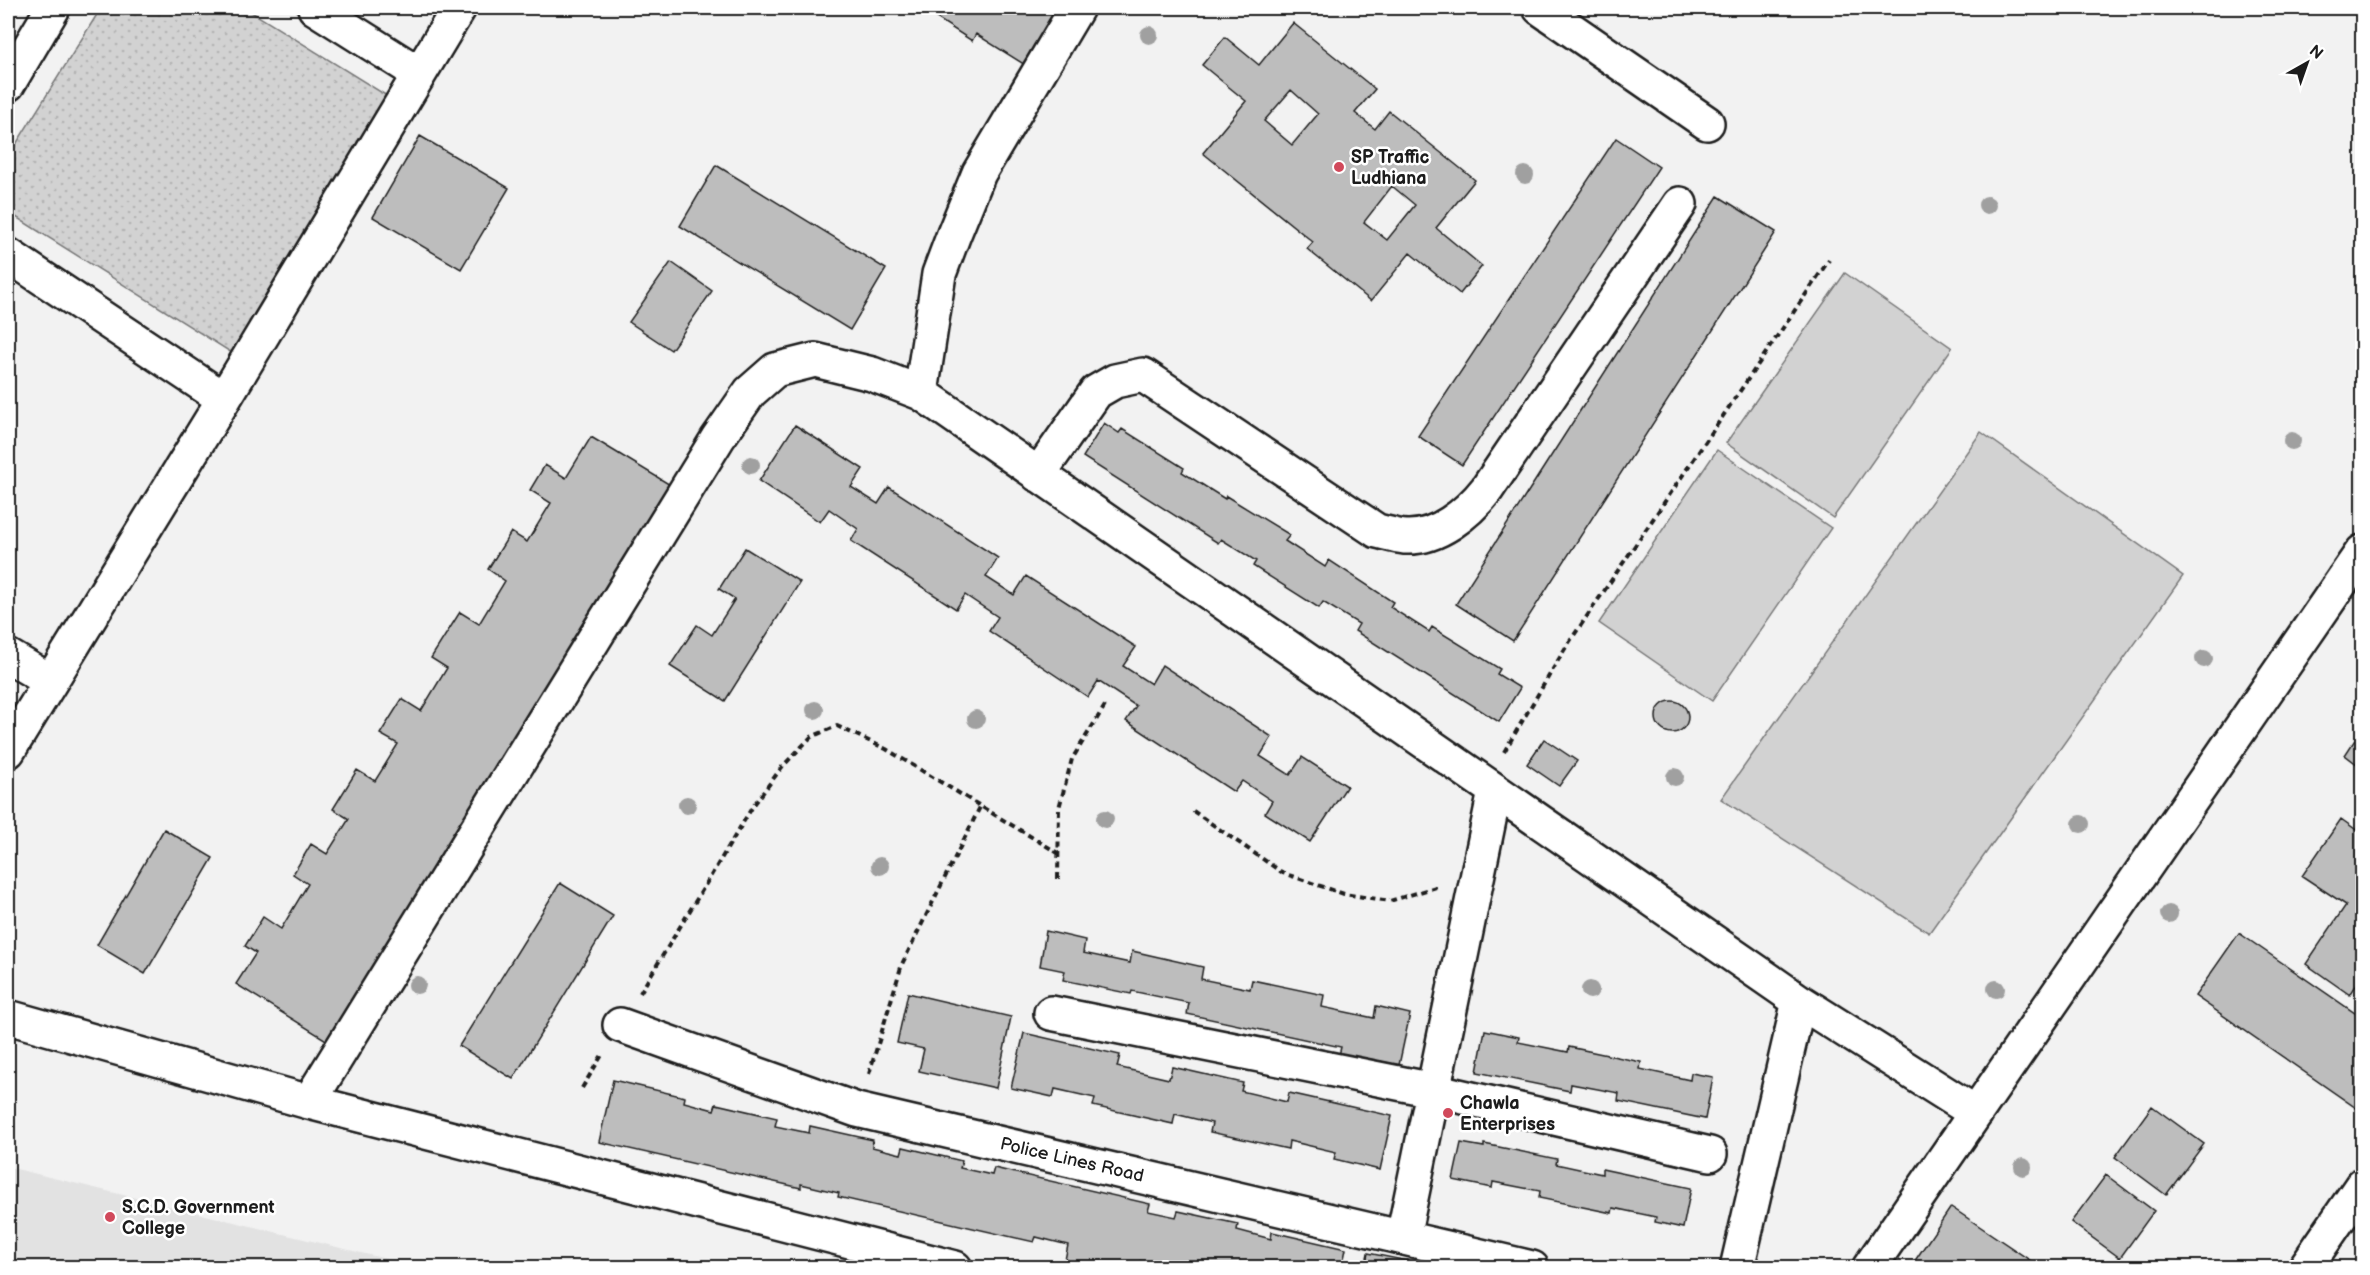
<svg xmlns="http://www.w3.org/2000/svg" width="2370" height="1275" font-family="'Balsamiq Sans',sans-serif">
<defs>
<pattern id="grass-dots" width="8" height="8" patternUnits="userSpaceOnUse" patternTransform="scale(1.5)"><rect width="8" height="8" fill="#d2d2d2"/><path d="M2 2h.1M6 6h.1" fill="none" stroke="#b4b4b4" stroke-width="1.8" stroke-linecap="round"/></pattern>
</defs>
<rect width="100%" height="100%" fill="#f2f2f2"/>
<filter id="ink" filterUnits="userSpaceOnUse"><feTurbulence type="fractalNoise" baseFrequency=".0167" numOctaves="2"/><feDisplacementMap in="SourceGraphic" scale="12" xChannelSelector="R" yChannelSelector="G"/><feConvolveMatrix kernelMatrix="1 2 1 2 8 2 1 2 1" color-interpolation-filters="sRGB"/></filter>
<g filter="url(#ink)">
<!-- built -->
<path fill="#e2e2e2" d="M8 1167 419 1267H8Z"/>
<!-- grass -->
<path fill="url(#grass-dots)" stroke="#777" stroke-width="1.5" d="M101 8H245L392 99 232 353 8 212V157Z"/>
<!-- garden -->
<path fill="#d2d2d2" stroke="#777" stroke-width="1.5" d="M1845 273 1952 348 1833 518 1726 443Z
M1981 432 2183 576 1929 933 1721 799Z
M1717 450 1831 528 1712 701 1599 623Z"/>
<!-- building -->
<path fill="#bdbdbd" stroke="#1c1c1c" stroke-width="1.5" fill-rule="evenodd" d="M921 8H1070L1030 68 976 34 972 41Z
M1293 23 1375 89 1355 113 1375 129 1389 111 1475 180 1436 228 1482 266 1460 294 1410 253 1371 301 1307 249 1313 242 1203 153 1246 101 1202 65 1225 37 1259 65ZM1291 90 1318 114 1292 145 1264 121ZM1392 186 1415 205 1387 240 1364 222Z
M420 136 509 188 461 269 373 217Z
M1616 138 1659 167 1462 465 1418 436Z
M716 165 886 269 850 330 680 226Z
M1718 196 1776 232 1513 641 1456 604Z
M671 262 712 291 671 350 629 322Z
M1104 423 1119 433 1122 429 1184 468 1182 472 1225 499 1226 496 1290 535 1285 541 1325 567 1329 560 1393 602 1390 607 1429 632 1432 627 1500 669 1497 674 1520 688 1499 722 1355 631 1359 624 1323 602 1319 608 1253 566 1256 561 1221 539 1218 543 1083 457Z
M795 425 863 469 851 487 878 504 889 487 998 558 986 577 1014 595 1026 576 1136 647 1123 666 1151 684 1162 665 1272 737 1260 756 1290 775 1302 757 1347 786 1310 842 1265 813 1272 801 1242 781 1234 792 1126 721 1136 706 1098 681 1088 697 989 631 998 617 965 595 956 609 851 541 858 529 829 509 820 522 759 481Z
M591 437 672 486 331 1043 236 984 256 953 245 946 263 917 281 929 308 884 293 874 311 844 327 854 349 819 333 809 357 770 375 781 398 744 380 734 402 699 421 711 447 668 431 658 460 612 479 624 505 581 488 569 511 532 527 542 551 503 530 490 545 465 566 478Z
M745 548 800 582 725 701 670 666 697 625 712 635 735 599 719 589Z
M1656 717a16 16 0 1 1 32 0a16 16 0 1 1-32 0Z
M2362 729V768L2345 755Z
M1544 739 1577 761 1559 786 1527 764Z
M2341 819 2362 834V976L2350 995 2306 964 2346 905 2302 876Z
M164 829 213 858 145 974 97 945Z
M560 883 613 916 513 1079 459 1046Z
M1046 931 1085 940 1083 953 1130 963 1132 951 1203 967 1201 979 1250 989 1252 980 1324 995 1322 1007 1374 1018 1376 1006 1410 1014 1399 1065 1364 1058 1360 1074 1336 1068 1341 1047 1187 1014 1189 1003 1132 991 1131 994 1063 980 1065 971 1040 966Z
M2239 933 2362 1018V1112L2195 996Z
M908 993 1011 1017 996 1088 919 1071 924 1049 897 1043Z
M1485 1030 1519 1037 1518 1042 1568 1052 1569 1047 1641 1062 1640 1069 1690 1080 1691 1073 1713 1077 1705 1119 1618 1101 1619 1093 1571 1084 1570 1091 1477 1072Z
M1024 1033 1120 1055 1117 1067 1169 1079 1172 1067 1243 1083 1241 1091 1287 1102 1289 1093 1392 1116 1380 1170 1334 1159 1336 1152 1289 1141 1288 1149 1210 1132 1212 1123 1175 1114 1173 1124 1093 1106 1095 1098 1055 1089 1053 1097 1011 1088Z
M613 1080 685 1097 684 1102 714 1110 716 1104 777 1118 775 1126 809 1133 810 1126 873 1140 872 1147 901 1154 903 1147 962 1161 960 1168 992 1175 994 1168 1150 1204 1148 1211 1176 1217 1178 1211 1238 1224 1237 1230 1271 1239 1272 1232 1346 1249 1342 1268H1169L1140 1261 1138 1268H1096L1065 1260 1068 1245 1036 1237 1034 1242 838 1197 839 1193 801 1184V1188L599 1142Z
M2152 1106 2204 1144 2166 1195 2115 1157Z
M1461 1143 1484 1147V1144L1557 1159 1556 1164 1602 1174V1169L1691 1188 1683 1228 1655 1222 1656 1217 1613 1208 1612 1213 1539 1198 1540 1191 1493 1182 1492 1188 1453 1180Z
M2106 1175 2154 1211 2120 1258 2071 1222Z
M1951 1207 2031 1261 2026 1268H1910Z
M1368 1253 1408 1261 1407 1268H1365Z"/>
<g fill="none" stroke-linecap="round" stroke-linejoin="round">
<defs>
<path id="minor" d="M315 8 418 73
M1540 8 1707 123
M8 84 53 8
M8 255 224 399
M921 393 939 274 954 234 979 173 1077 8
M1038 475 1096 392 1115 381 1143 375 1377 531C1386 533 1396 536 1405 537 1437 539 1468 513 1487 489L1680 204
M8 656 50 681
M8 751 224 399 459 8
M1051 1013 1433 1090 1710 1154
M8 1017 309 1102 955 1268
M620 1025 857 1110 1532 1268
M309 1102 718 438 750 392 775 370 815 360 872 374 921 393 1799 1001 1976 1113
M1403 1237 1495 791
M1737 1268 1799 1001
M1869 1268 2362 552
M2305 1268 2362 1185"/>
</defs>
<!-- minor casing -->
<use href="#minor" stroke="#1c1c1c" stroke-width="38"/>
<!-- path -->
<path stroke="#1c1c1c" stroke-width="4" stroke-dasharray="6 4.5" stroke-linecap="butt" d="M1504 752 1566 647 1829 260
M1193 811 1283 873 1344 894 1390 901 1436 887
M1058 879 1059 808 1072 759 1106 704
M640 993 753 806 782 767 811 737 837 726 886 749 1058 853
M869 1074 902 964 980 807
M582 1088 602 1055"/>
<!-- minor -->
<use href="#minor" stroke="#fff" stroke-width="33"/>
</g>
<!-- trees -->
<g fill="#a0a0a0">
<circle cx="1149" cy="35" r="9"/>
<circle cx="1525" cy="175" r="9"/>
<circle cx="1987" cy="205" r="9"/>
<circle cx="2292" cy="441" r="9"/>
<circle cx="751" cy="465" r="9"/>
<circle cx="2204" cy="659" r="9"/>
<circle cx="815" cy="710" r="9"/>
<circle cx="976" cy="719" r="9"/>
<circle cx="1675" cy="777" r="9"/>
<circle cx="687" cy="805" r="9"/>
<circle cx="1105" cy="819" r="9"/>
<circle cx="2081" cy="824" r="9"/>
<circle cx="880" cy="866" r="9"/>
<circle cx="2169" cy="914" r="9"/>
<circle cx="417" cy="985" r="9"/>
<circle cx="1996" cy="989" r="9"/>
<circle cx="1590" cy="990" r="9"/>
<circle cx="2023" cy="1167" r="9"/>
</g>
</g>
<!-- markers -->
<g fill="#d1495b" stroke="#fff" stroke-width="2">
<circle cx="1339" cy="167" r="6"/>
<circle cx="1448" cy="1113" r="6"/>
<circle cx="110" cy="1217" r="6"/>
</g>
<g text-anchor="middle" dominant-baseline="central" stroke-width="5" stroke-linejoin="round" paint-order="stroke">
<!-- poi labels -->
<g font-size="18" font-weight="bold" fill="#1c1c1c" stroke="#fff" text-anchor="start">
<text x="1351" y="157">SP Traffic<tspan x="1351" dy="21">Ludhiana</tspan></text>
<text x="1460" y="1103">Chawla<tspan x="1460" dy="21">Enterprises</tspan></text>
<text x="122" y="1207">S.C.D. Government<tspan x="122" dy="21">College</tspan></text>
</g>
<!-- street labels -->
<g font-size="18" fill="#1c1c1c" stroke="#fff">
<text transform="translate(1072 1160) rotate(13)">Police Lines Road</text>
</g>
</g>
<!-- margin -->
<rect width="2370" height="1275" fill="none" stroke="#fff" stroke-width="30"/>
<rect x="15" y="15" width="2340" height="1245" fill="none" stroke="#1c1c1c" stroke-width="2" filter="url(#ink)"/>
<!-- north arrow -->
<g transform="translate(2307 63) rotate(40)" stroke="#ffffff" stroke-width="4.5" paint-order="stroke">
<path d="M0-4.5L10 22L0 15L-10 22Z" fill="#1c1c1c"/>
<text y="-9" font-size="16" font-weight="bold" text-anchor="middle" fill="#1c1c1c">N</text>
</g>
</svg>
